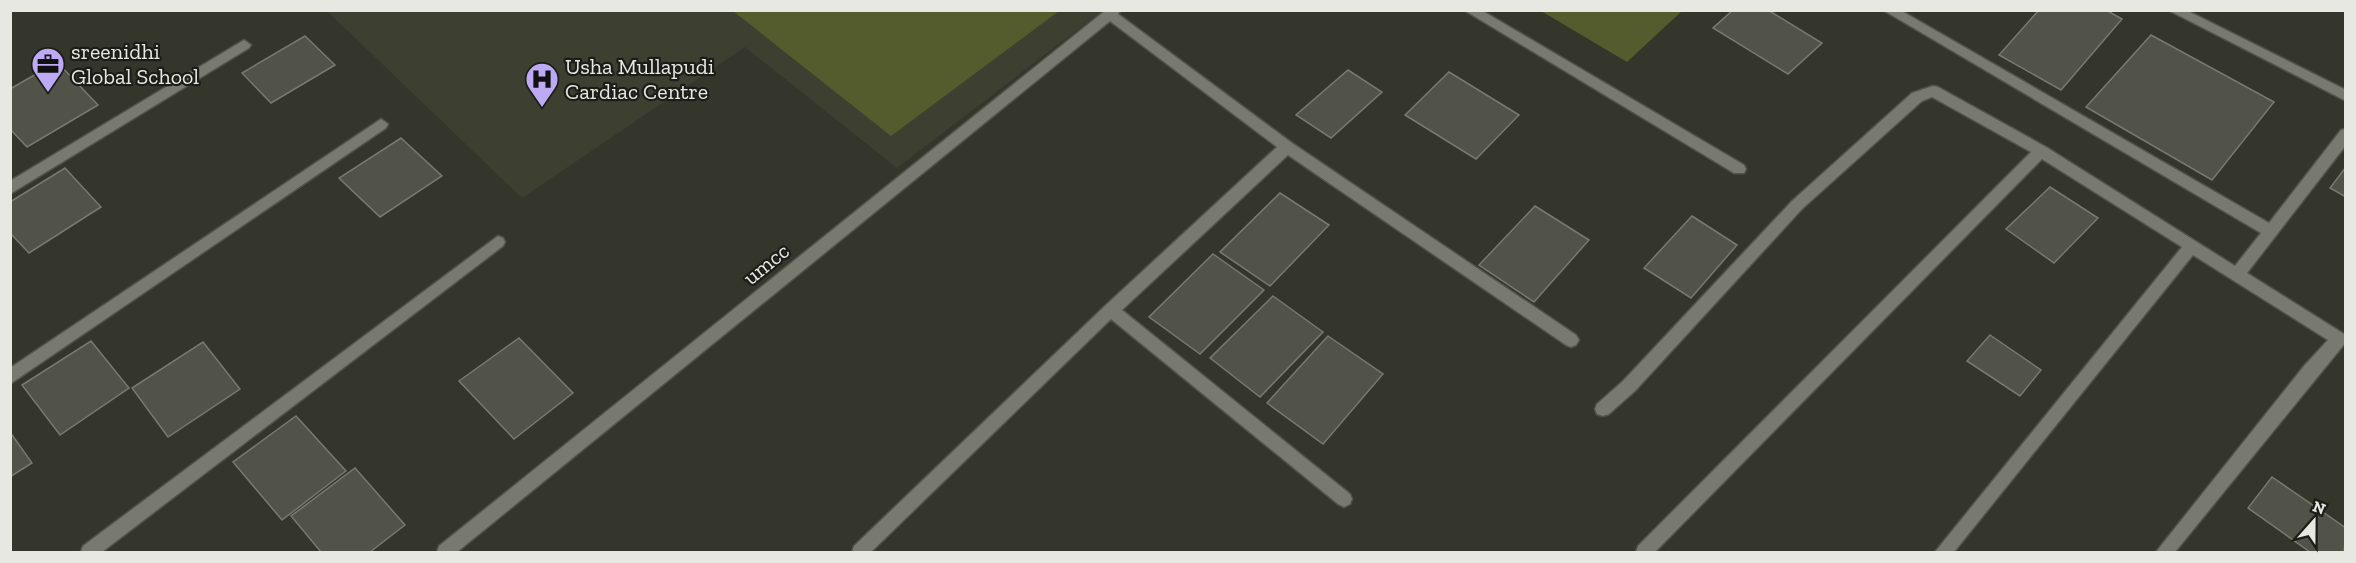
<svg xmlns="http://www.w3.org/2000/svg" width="2356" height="563" font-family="'Zilla Slab',serif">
<rect width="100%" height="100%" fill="#34362c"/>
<!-- built -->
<path fill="#3d4031" d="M327 11H1102L897 168 745 47 522 198Z"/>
<!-- green -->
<path fill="#545b2c" d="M733 11H1059L891 136Z
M1541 11H1682L1627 62Z"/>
<!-- building -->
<path fill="#515348" stroke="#777a6e" stroke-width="1.5" d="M1733 10H1768L1822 43 1788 74 1713 28Z
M2039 10H2106L2122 19 2061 90 1999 55Z
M2151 35 2274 102 2212 180 2086 107Z
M305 36 335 65 271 103 242 73Z
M57 62 98 105 27 147 10 129V89Z
M1348 70 1382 92 1331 138 1296 115Z
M1449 72 1519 115 1476 159 1405 115Z
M401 138 442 176 380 217 339 178Z
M2346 167V197L2330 188Z
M65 168 101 207 29 253 10 233V202Z
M2050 187 2098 218 2054 263 2006 229Z
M1280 193 1329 225 1270 286 1220 252Z
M1535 206 1589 240 1534 302 1479 265Z
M1692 216 1737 245 1691 298 1644 268Z
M1213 254 1264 290 1200 354 1149 317Z
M1273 296 1323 332 1260 397 1210 358Z
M1990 335 2041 370 2020 396 1967 361Z
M1328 336 1383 374 1323 444 1267 403Z
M519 338 573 393 514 439 459 381Z
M91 341 129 388 60 435 22 385Z
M203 342 240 389 168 437 132 388Z
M296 416 346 471 282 520 233 462Z
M10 432 32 463 10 477Z
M355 468 405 525 370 552H321L291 516Z
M2272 477 2346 528 2344 552H2310L2248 508Z"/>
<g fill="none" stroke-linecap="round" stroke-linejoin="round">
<defs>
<path id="street" d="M1106 10H1121L1118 14 1292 143 1576 335 1579 340 1576 345 1571 347 1566 345 1288 155 1122 310 1350 494 1352 499 1350 504 1344 507 1338 504 1111 319 871 552H852L854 546 1106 305 1277 147 1110 21 457 552H437L439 546Z
M1464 10H1481L1744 165 1746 169 1744 173H1734Z
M1883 10H1900L2269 223 2341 130 2346 129V145L2247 273 2344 334 2346 342 2175 552H2156L2304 366 2328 340 2193 255 1954 552H1935L2182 247 2042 159 1655 552H1636L1638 546 2031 152 1932 97 1922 101 1802 209 1635 391 1609 414 1603 416 1597 414 1595 409 1597 404 1623 381 1792 201 1912 93 1933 86 1938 87 2046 147 2235 266 2261 233Z
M2168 10H2186L2346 90V101Z
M244 40 251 45 249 48 10 194V181Z
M381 119 388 124 386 128 10 384V368Z
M498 236 503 238 505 242 503 246 102 552H81L83 546Z"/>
</defs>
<!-- street casing -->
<use href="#street" stroke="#505249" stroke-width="3"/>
<!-- street -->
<use href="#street" fill="#787a6f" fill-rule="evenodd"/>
</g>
<!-- icons -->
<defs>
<symbol id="office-pin" viewBox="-11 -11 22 30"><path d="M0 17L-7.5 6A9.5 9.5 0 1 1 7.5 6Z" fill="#bea9f5" stroke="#1c1d18"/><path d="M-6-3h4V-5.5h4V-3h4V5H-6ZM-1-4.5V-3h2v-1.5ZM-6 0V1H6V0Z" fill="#111"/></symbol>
<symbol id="hospital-pin" viewBox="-11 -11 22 30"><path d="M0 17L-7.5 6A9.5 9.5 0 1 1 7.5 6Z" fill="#bea9f5" stroke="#1c1d18"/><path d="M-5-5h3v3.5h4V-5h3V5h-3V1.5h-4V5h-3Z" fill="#111"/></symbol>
</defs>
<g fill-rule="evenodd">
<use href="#office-pin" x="29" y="45" width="38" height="52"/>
<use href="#hospital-pin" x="523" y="60" width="38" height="52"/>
</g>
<g text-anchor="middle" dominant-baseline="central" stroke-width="4.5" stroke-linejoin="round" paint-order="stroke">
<!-- poi labels -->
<g font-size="22" fill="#e6e8e1" stroke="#1c1d18" text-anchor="start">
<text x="71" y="51">sreenidhi<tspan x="71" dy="25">Global School</tspan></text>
<text x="565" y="66">Usha Mullapudi<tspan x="565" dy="25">Cardiac Centre</tspan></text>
</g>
<!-- street labels -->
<g font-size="22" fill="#e6e8e1" stroke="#1c1d18">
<text transform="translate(766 264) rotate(-39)">umcc</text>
</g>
</g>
<!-- border -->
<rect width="2356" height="563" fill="none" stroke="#e6e8e1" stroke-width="24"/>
<!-- north arrow -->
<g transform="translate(2314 521) rotate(21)" stroke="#1c1d18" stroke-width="4.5" paint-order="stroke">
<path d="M0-4.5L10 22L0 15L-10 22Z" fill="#e6e8e1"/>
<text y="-9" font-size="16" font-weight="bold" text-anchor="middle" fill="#e6e8e1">N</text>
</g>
</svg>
